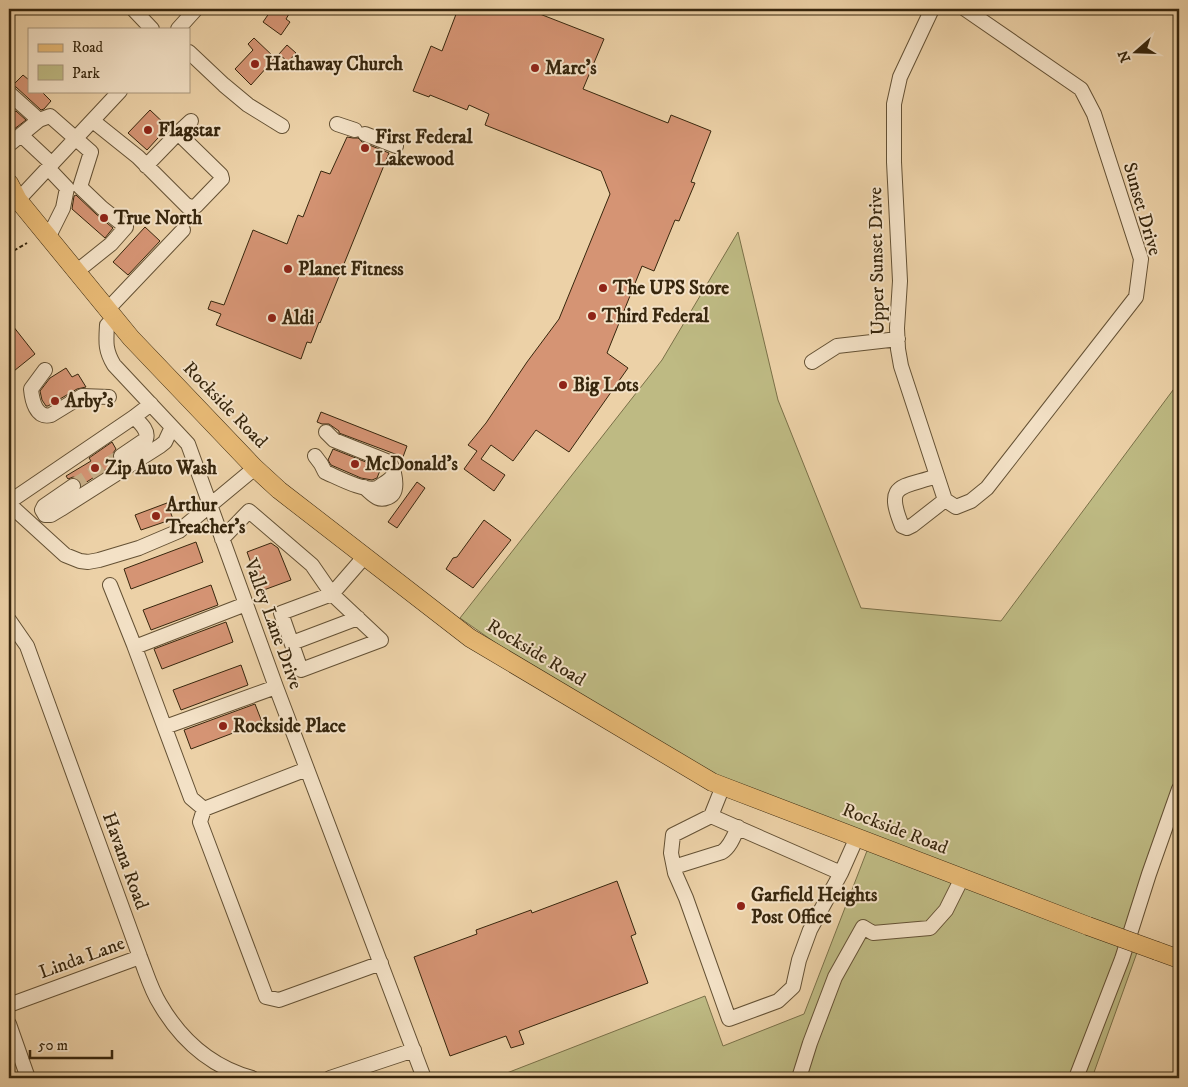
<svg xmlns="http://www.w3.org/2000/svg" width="1188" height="1087" font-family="'IM FELL DW Pica',serif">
<rect width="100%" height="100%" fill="#ecd1a7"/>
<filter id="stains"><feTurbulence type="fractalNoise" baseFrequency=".004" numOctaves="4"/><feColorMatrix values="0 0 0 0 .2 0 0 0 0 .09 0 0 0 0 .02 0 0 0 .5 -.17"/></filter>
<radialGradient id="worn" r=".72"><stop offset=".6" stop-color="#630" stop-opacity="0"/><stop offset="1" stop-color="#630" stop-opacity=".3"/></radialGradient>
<!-- green -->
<path fill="#beba83" stroke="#7a7048" d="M738 232 778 400 861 608 1001 621 1179 382V772L1124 936 1139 947 1092 1078H494L705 996 723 1046 804 1014 870 843 712 782 605 719 460 618 662 360Z"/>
<!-- building -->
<path fill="#d59474" stroke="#37260d" d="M272 9H281L289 14 286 19 290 22 281 35 263 22Z
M458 9H527L604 39 583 89 668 123 671 115 711 131 691 182 695 183 679 221 675 220 654 271 642 266 607 353 628 368 569 452 536 430 513 461 491 445 481 459 505 475 494 491 464 469 477 451 468 445 486 423 527 362 559 319 610 194 601 171 485 125 489 114 469 105 467 110 430 95 429 97 413 91 431 46 442 51Z
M254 38 275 58 251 85 235 69 253 50 248 44Z
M287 45 296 53 288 62 279 54Z
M23 75 29 80V91H41L51 101 44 109 41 110 16 87 12 86Z
M150 110 168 127 147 150 128 133Z
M16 111 26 120 13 130 9 129V115Z
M347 137 353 138H358L362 142 389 153 320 323 319 322 311 343 307 342 301 359 216 325 221 314 208 309 211 301 224 305 253 230 287 244 298 215 303 217 321 171 330 174Z
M76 195 96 214 113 228 105 238 72 209 74 196Z
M145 227 160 241 128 275 113 262Z
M9 321 35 354 9 375Z
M66 368 72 377 78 374 86 387 77 389 48 406H46L42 400 40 391 50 378Z
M321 412 407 446 403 457 339 433V431L329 424H322L317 422Z
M112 442 116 449 113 453 112 457 116 463 82 485 80 481 77 478 73 477 68 479 66 476 91 461 89 458Z
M333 449 381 468 377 478 372 480 361 478 331 465 328 460Z
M417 482 425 488 397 528 388 522Z
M167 503 173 519 141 530 135 515Z
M484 520 511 540 473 588 446 569 453 558 457 557Z
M196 542 203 562 131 589 124 569Z
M271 543 278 548 291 580 261 591 247 552Z
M211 585 218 605 151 630 143 610Z
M226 622 233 642 162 669 154 649Z
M241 665 248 685 181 710 173 690Z
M255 704 262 722 191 749 184 730Z
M617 881 636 934 631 936 648 983 519 1031 524 1044 511 1048 506 1036 450 1056 414 957 477 934 476 930 531 910 532 913Z"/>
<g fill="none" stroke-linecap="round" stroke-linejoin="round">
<!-- minor-tunnel -->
<path stroke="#c8af88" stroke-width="14" stroke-dasharray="14 7" stroke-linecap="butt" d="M73 486 121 456"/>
<defs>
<path id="minor" d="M133 9 152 29
M932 9 900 77 894 104V162L900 281 897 328 898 349 901 366 945 500 956 507 971 501 987 488 1136 297 1141 259 1094 114 1081 89 965 9
M178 29 196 9
M189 52 224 85 248 105 282 126
M9 95 10 94 39 120 11 143 9 138
M39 120 50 116 91 152 80 187 102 208 126 227 111 244 76 272
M93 121 138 157 188 207 196 206 222 179 221 175 178 133 191 121
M337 124 355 130
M365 134 396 146
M21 135 52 164
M146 166 178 133
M18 200 120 91
M48 238 63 208 67 188 48 168
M107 310 183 230
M114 319 107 325C106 342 105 350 114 365L188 444 276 687 424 1078
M812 362 837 346 898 339
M45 370 31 389C32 400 36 419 51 415L82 396 109 397
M121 456 146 439C149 430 140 423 134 417
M315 456 321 464 325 472C337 477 364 492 377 488 380 486 387 482 390 479 396 474 393 468 389 462L334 440 326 432
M937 476C902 488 884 482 902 526L907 528 913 525 945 500
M73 486 44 506 42 510 45 515H51L61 509 160 446 165 442 172 427
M364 487C368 490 373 496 378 498 380 499 384 499 386 498 398 495 396 482 394 473
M9 502 134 417 151 404
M9 504 65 555 80 561 88 562 99 560 139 548 179 531 255 468
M222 539 249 511 312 565 332 594 381 640 301 670 281 613 332 594 365 556
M110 585 134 645 191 798 204 809
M9 620 27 646 140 957C146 972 151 990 160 1004 181 1040 212 1067 252 1078
M292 643 358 618
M135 647 246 604
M165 727 276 687
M307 769 204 809 200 822 266 997 279 1000 381 963
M723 786 711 816 841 873
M711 816 673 835 671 853 675 873 686 898 729 1019 778 1001 793 987 799 960 810 930 841 873 857 837
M674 867 722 852C730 847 734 836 738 827
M9 1005 140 957
M9 1024 28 1078
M330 1078 414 1050
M799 1078 810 1043 835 977 863 927 873 933 930 928 946 910 962 878
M1076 1078 1122 959 1149 874 1179 789"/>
<path id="major" d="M9 183 18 200 131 338 255 468 279 490 470 638 712 782 1088 926
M1157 951 1179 959"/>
</defs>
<!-- minor casing -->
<use href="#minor" stroke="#645134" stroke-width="16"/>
<!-- major casing -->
<use href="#major" stroke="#37260d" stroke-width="19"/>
<!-- path -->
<path stroke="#37260d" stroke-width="2" stroke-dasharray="4 2.5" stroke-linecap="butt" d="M9 245 15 250 27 243"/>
<!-- minor -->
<use href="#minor" stroke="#f3e1c6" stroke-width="14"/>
<!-- major -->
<use href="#major" stroke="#e6b874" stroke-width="18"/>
<defs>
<path id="major-bridge" d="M1088 926 1157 951"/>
</defs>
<!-- major-bridge casing -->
<use href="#major-bridge" stroke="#37260d" stroke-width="19" stroke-linecap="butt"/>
<!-- major-bridge -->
<use href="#major-bridge" stroke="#e6b874" stroke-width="18"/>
</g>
<!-- markers -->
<g fill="#8f2418" stroke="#f3e1c6" stroke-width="2">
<circle cx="255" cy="64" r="5"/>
<circle cx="535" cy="68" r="5"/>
<circle cx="148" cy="130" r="5"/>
<circle cx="365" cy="148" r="5"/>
<circle cx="104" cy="218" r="5"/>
<circle cx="288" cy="269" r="5"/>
<circle cx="603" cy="288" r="5"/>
<circle cx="592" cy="316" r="5"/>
<circle cx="272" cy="318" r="5"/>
<circle cx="563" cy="385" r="5"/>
<circle cx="55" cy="401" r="5"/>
<circle cx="355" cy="464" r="5"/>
<circle cx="95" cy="468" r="5"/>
<circle cx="156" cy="516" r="5"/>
<circle cx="223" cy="726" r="5"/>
<circle cx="741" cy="906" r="5"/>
</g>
<g text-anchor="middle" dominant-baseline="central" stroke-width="4" stroke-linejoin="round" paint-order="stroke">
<!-- poi labels -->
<g font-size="19" font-weight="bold" fill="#37260d" stroke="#f3e1c6" text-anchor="start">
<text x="265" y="64">Hathaway Church</text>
<text x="545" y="68">Marc's</text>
<text x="158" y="130">Flagstar</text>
<text x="375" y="137">First Federal<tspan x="375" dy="22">Lakewood</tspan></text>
<text x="114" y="218">True North</text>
<text x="298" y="269">Planet Fitness</text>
<text x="613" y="288">The UPS Store</text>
<text x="602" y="316">Third Federal</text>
<text x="282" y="318">Aldi</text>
<text x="573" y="385">Big Lots</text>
<text x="65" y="401">Arby's</text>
<text x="365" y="464">McDonald's</text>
<text x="105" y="468">Zip Auto Wash</text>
<text x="166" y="505">Arthur<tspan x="166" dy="22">Treacher's</tspan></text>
<text x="233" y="726">Rockside Place</text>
<text x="751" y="895">Garfield Heights<tspan x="751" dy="22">Post Office</tspan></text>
</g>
<!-- street labels -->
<g font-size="19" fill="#37260d" stroke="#f3e1c6">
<text transform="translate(1142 209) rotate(74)">Sunset Drive</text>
<text transform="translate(877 261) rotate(-91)">Upper Sunset Drive</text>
<text transform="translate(225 405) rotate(46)">Rockside Road</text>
<text transform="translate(273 624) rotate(70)">Valley Lane Drive</text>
<text transform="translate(536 653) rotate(31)">Rockside Road</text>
<text transform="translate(895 829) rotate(21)">Rockside Road</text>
<text transform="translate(125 861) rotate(70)">Havana Road</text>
<text transform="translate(82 958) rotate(-20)">Linda Lane</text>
</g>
</g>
<!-- margin -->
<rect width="1188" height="1087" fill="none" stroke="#ecd1a7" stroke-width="30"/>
<rect x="10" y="10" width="1168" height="1067" fill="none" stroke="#37260d" stroke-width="2.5"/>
<rect x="15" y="15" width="1158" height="1057" fill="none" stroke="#37260d"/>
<!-- legend -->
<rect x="28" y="28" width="162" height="65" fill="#f3e1c6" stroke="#a8967c"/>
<rect x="38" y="44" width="25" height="8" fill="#e6b874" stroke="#a8967c"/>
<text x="72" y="52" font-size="15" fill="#37260d">Road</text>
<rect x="38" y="65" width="25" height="15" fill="#beba83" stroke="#a8967c"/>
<text x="72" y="78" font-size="15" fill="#37260d">Park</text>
<!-- north arrow -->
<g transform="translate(1136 52) rotate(250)" stroke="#f3e1c6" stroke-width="4" paint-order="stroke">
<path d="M0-4L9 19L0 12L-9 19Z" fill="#37260d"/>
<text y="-8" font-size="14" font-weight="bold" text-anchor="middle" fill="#37260d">N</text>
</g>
<!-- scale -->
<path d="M30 1050v8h82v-8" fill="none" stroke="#37260d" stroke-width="2.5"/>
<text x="38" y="1050" font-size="15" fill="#37260d" stroke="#f3e1c6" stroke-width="4" paint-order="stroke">50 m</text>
<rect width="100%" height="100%" filter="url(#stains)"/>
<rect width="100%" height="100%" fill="url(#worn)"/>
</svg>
